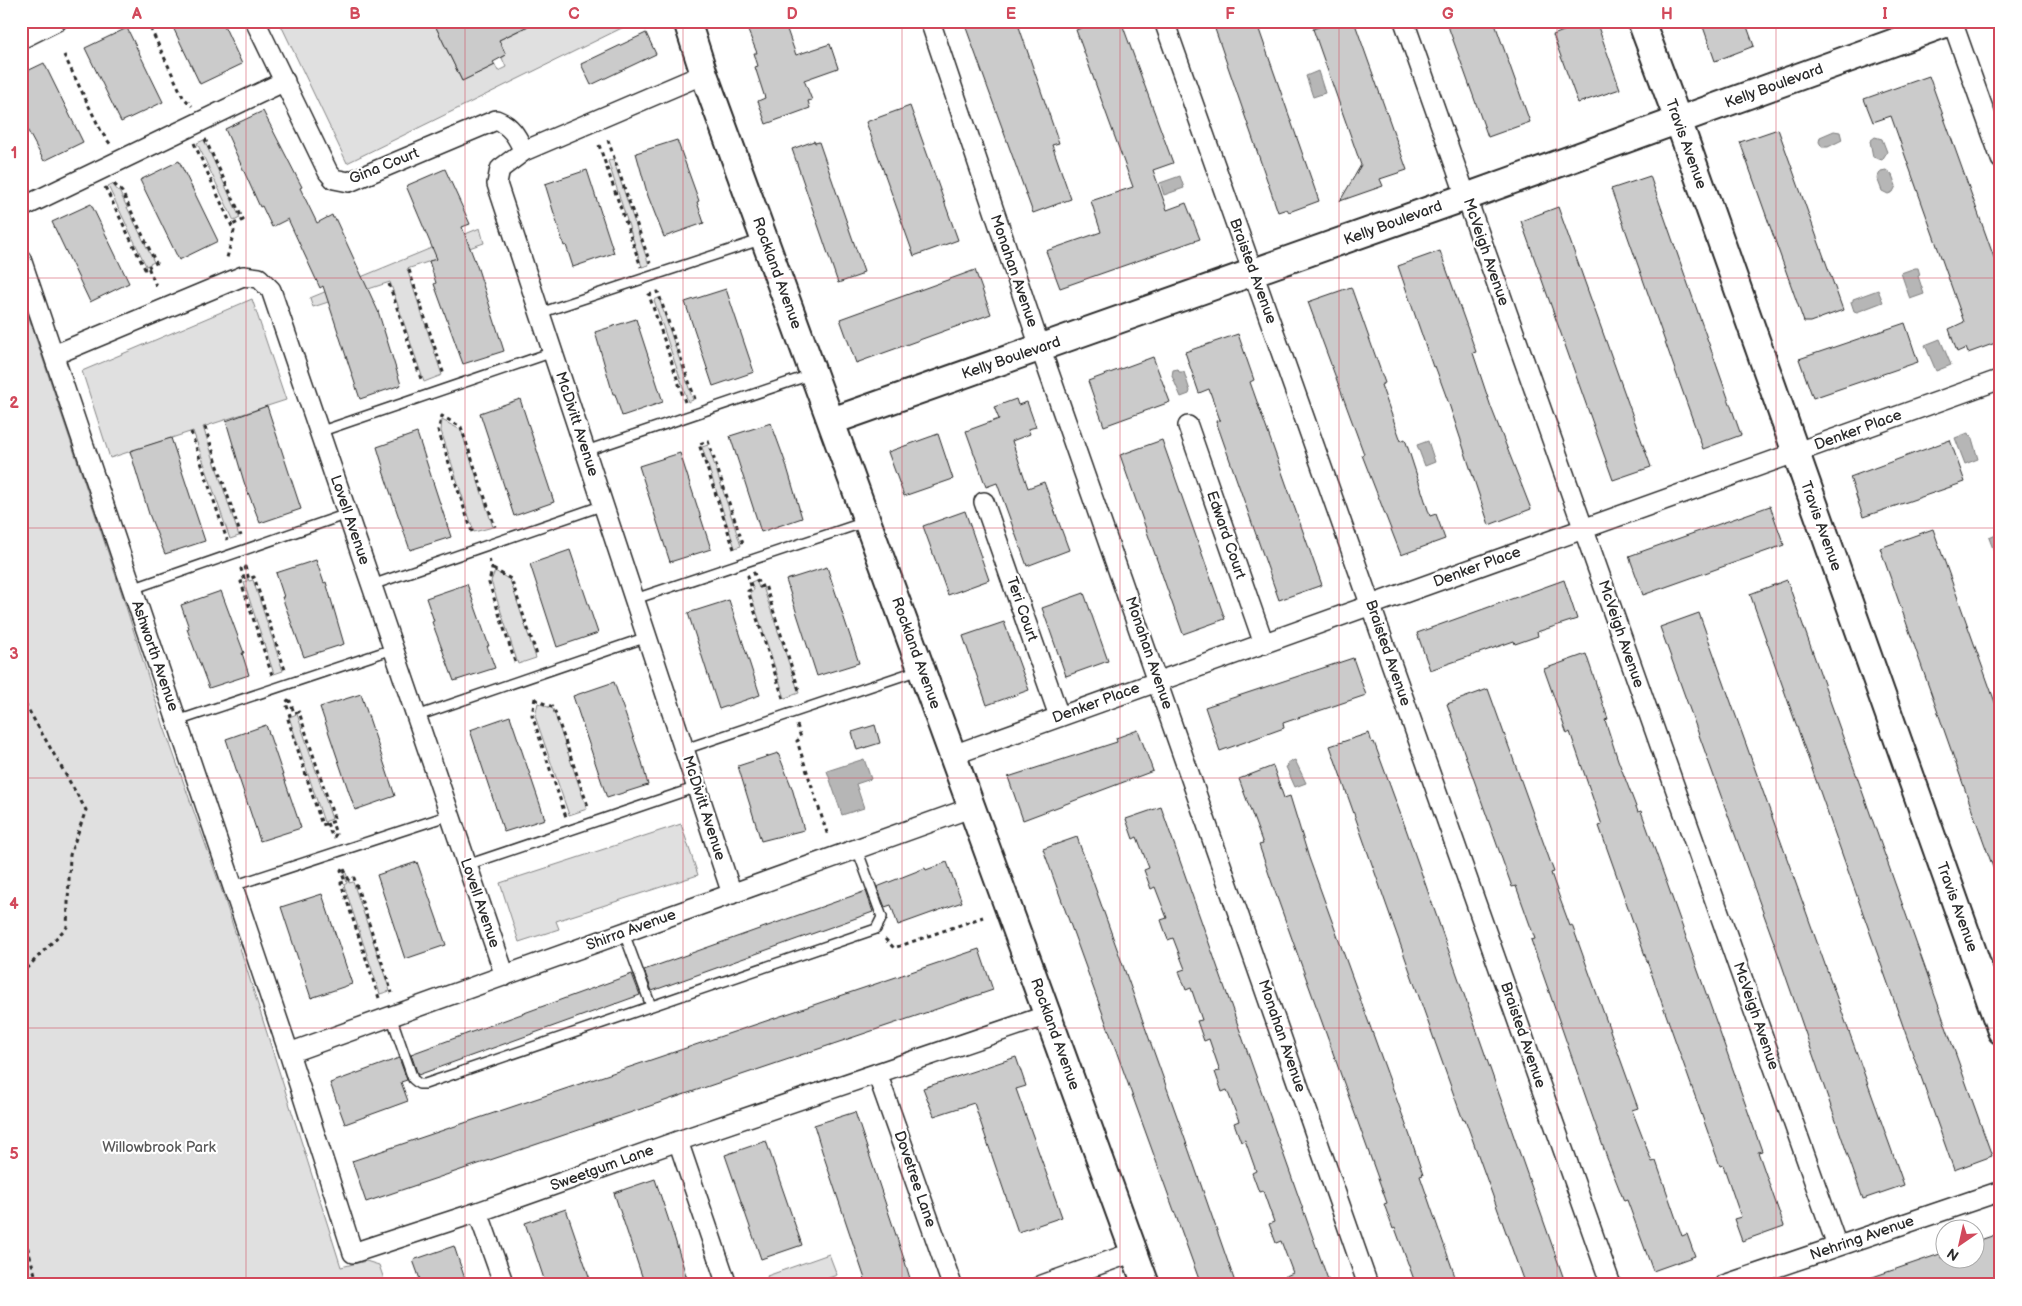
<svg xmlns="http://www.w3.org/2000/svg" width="2022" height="1306" font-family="'Balsamiq Sans',sans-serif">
<rect width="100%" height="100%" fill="#fff"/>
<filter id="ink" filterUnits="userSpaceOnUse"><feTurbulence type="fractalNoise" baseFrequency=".02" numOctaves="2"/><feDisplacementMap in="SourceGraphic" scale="10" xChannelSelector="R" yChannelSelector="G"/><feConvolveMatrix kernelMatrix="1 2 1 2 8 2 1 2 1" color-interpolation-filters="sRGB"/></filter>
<g filter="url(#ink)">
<!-- green -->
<path fill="#e0e0e0" stroke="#868686" d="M279 21H433L462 81 495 65 498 71 506 67 502 58 506 55 499 40 527 27 524 21H636L347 163Z
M204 140 240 218 234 221 197 143Z
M613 159 649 265 642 267 608 161Z
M112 184 120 193 154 262 146 266 108 186Z
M480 228 484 243 407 269 442 375 424 382 390 282 313 307 310 298Z
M21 294 121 591 164 727 222 891 341 1267 366 1261 379 1265 386 1285H21Z
M659 298 693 400 688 402 654 300Z
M252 299 286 400 203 427 239 536 230 539 193 431 110 458 82 371Z
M442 420 461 430 493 527 474 532 441 431Z
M708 445 741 546 735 548 702 447Z
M495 571 510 580 536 658 518 664 491 581Z
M247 576 249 581 253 580 283 671 274 674 244 583 247 581Z
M756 580 759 588 763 587 799 693 785 698 750 592 754 590 751 582Z
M538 703 553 709 587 809 569 815 535 716Z
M297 714 332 819 324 822 289 717Z
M681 824 698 875 556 921 559 929 519 942 500 883Z
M345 869 349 883 353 882 390 991 380 994 344 885 347 883 343 870Z
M829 1254 837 1275 809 1285H770L767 1276Z"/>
<!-- water -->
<path fill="#b6b6b6" stroke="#7e7e7e" d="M1318 71 1325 93 1313 97 1306 76Z
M1834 131 1840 132 1842 140 1828 147H1822L1819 142 1820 137Z
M1875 137 1882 139 1887 152 1882 160 1873 157 1870 141Z
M1886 170 1892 175 1896 186 1893 192 1888 194 1882 191 1877 178 1881 171Z
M1180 176 1184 188 1164 195 1160 183Z
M1915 268H1918L1920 275 1918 276 1924 294 1910 299 1901 273Z
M1878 290 1883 302 1857 312 1854 311 1851 302 1853 301V299Z
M1940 339 1951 365 1936 371 1925 345Z
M1178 369 1179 372H1184L1190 391 1189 394 1181 397 1172 376 1173 370Z
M1968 433 1969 436 1971 435 1978 459 1965 464 1955 438Z
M1428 441 1435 462 1425 466 1417 445Z
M2001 533V564L1999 565 1989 538Z
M864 759 871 779 856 784 864 808 842 815 827 771Z
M1295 760 1306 783 1295 787 1286 767 1288 766 1287 763Z"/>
<!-- building -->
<path fill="#cbcbcb" stroke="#2b2b2b" d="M170 21H222L242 64 200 84Z
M433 21H538L499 40 506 55 493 62 495 65 462 81Z
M744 21H784L796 55 830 44 838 68 804 80 812 100 808 101 810 108 766 124 758 101 765 98 755 67 758 66 754 53H757Z
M975 21H1017L1059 143 1052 145 1071 199 1033 213 965 25Z
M1100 21H1121L1173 163 1153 170 1167 210 1186 203 1200 239 1060 288 1046 251 1101 232 1091 201 1133 187 1076 30Z
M1237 21H1256L1319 201 1289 212 1287 209 1278 212 1215 29Z
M1335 21H1354L1407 170 1380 179 1383 186 1340 201 1361 165 1313 29Z
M1461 21H1494L1530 122 1488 137 1448 26Z
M1590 21H1596L1620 89 1578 103 1553 35Z
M1701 21H1745L1754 46 1715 61Z
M127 28 163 102 121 122 85 48Z
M646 33 656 54 591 85 581 64Z
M44 63 83 142 44 161 21 118V74Z
M1929 76 2001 277V341L1968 353 1966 348 1957 352 1949 329 1964 322 1891 116 1873 122 1864 99Z
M910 106 958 240 914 256 866 122Z
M263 111 302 187 300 188 317 223 332 215 333 218H335L378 311 401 385 360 399 323 286 320 288 288 219 272 227 262 206 260 207 225 129Z
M1778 129 1843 310 1810 322H1804L1740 142Z
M677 140 699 201 697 202 704 223 664 237 648 196 636 153Z
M814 141 815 143 819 142 864 272 861 273V275L838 283 792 149Z
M179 161 218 241 179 260 140 180Z
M445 169 470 224 462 227 478 269 504 351 463 364 434 284 436 283 429 261 437 259 407 188 408 185Z
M587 170 614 253 573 267 566 245 564 246 545 184Z
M1650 176 1741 435 1703 449 1611 189Z
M91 204 129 283 90 302 52 222Z
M1558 207 1651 467 1613 480 1521 221Z
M1440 251 1476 352 1473 353 1491 407 1531 509 1489 525 1449 404 1435 366 1433 367 1398 266Z
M975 270 991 314 856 363 840 319Z
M1351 287 1385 383 1381 385 1401 441 1405 439 1430 516 1436 514 1445 539 1401 555 1362 455 1364 454 1308 302Z
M726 289 754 372 713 386 685 302Z
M636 319 663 402 622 416 615 394H613L595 332Z
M1905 323 1918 362 1813 398 1799 359Z
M1238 334 1254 380 1250 382 1322 585 1279 600 1216 421 1220 420 1209 389 1199 393 1185 352Z
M1153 357 1170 402 1104 426 1088 381Z
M520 399 554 502 514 516 480 413Z
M1016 399 1018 405 1027 402 1036 427 1028 429 1030 434 1012 441 1028 488 1044 482 1069 550 1027 566 997 483 986 487 966 431 999 419 994 407Z
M267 406 301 509 260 523 244 482 226 421Z
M771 423 786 464 802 518 761 532 730 436Z
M417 433 451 537 410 550 383 471 384 470 377 447Z
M938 434 953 479 904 496 888 452Z
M171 438 205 541 165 554 149 514 130 451Z
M1162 440 1225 619 1183 634 1120 455Z
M1950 440 1965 482 1863 517 1850 477Z
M680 453 711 549 670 562 639 466Z
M1770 506 1784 545 1643 595 1629 556Z
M965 511 989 580 948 595 923 526Z
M1933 529 2001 719V884H1999L1975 818 1880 548Z
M570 550 598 633 557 647 530 564Z
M316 560 324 583 326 582 344 644 304 657 282 597H284L276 573Z
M827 567 859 663 817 676 786 580Z
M1564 580 1577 619 1537 632 1538 636 1515 644 1514 641 1430 670 1417 633Z
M1787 580 1992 1156 1954 1170 1750 594Z
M467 584 489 646H487L495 668 454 681 432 622 434 621 426 598Z
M221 591 244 653H242L249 675 209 688 187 629 189 628 181 605Z
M1084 593 1108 661 1066 676 1042 608Z
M729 600 760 695 719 709 688 613Z
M1699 613 1904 1185 1863 1199 1777 951 1660 627Z
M1004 622 1029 690 987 705 963 636Z
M1586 654 1608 719 1605 720 1618 760 1638 812 1641 811 1669 889 1762 1151 1758 1152 1784 1226 1742 1241 1734 1219 1741 1217 1723 1165 1720 1166 1711 1141 1599 826 1602 825 1570 732 1567 734 1544 669Z
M1353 658 1366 695 1283 723 1284 728 1220 751 1205 707Z
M614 682 642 762 648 785 607 798 573 696Z
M1488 689 1554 872 1551 873 1560 899 1570 926 1572 925 1638 1108 1632 1110 1652 1162 1656 1161 1682 1236 1687 1234 1695 1256 1653 1271 1627 1200 1624 1201 1607 1158 1531 940 1535 939 1516 886 1512 887 1447 704Z
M361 694 395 796 355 810 320 707Z
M510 716 545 819 504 832 470 730Z
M266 725 301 828 260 841 226 739Z
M875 725 880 743 857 750 852 732Z
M1138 730 1153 771 1023 820 1008 777 1117 742 1116 738Z
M1369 733 1372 743 1374 742 1406 829 1566 1285H1525L1465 1119 1463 1120 1456 1101 1330 746Z
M778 753 792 788 804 830 761 841 738 766Z
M1273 766 1284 798 1290 796 1309 858 1410 1136 1423 1175 1420 1176 1458 1285H1416L1395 1228 1393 1229 1384 1204 1387 1203 1273 886 1259 845 1263 844 1239 779Z
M1161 807 1317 1249 1330 1285H1265L1293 1273 1281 1241 1276 1243 1269 1224 1274 1222 1263 1191 1259 1192 1252 1173 1256 1171 1245 1140 1241 1142 1234 1123 1239 1121 1227 1090 1222 1092 1215 1072 1220 1071 1209 1039 1204 1041 1197 1021 1202 1020 1191 988 1186 990 1179 971 1185 969 1173 938 1168 940 1161 920 1167 918 1155 887 1151 889 1144 870 1149 868 1137 837 1133 839 1126 819Z
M1077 837 1179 1122 1236 1285H1201L1055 882 1043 849Z
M417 862 446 945 405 959 377 875Z
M947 862 962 902 898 925 891 905 885 907 877 887 925 868 926 870Z
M866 891 873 912 652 991 644 970Z
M322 894 352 984 311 998 281 907Z
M979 949 993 990 366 1202 352 1161Z
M632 974 640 995 418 1075 411 1054Z
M1016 1057 1026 1086 1016 1089 1062 1217 1018 1232 974 1103 934 1116 923 1088Z
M399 1058 407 1080 401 1082 408 1101 345 1124 330 1083Z
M855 1112 905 1262 912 1285H867L822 1151 814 1125Z
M766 1141 802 1245 761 1259 725 1155Z
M655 1179 674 1236 689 1285H645L614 1193Z
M566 1209 580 1250 592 1285H546L539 1264 525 1223Z
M2001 1233V1285H1855V1283L1940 1254 1942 1258H1974V1242Z
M454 1246 467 1285H422L413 1260Z"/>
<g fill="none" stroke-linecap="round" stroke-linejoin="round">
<defs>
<path id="lane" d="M540 313 763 239
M319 432 553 352
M586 451 810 375
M372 585 604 505
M132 589 347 514
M635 599 865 522
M417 716 647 637
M177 721 393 649
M685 749 919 670
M467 865 697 787
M233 886 450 815
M624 933 651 1006
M391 1016 413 1079 419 1084H425L876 929 882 917 857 849"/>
<path id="street" d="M255 21 328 172 334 179 349 182 496 120C512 126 517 137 524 151
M930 21 1040 347 1368 1285
M1164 21 1611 1285
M1404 21 1837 1246
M1952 21 2001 159
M21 39 57 21
M704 74 524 151 500 169 497 184 732 894
M21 208 285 81
M21 259 289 1053 353 1253 478 1212 678 1141 1048 1015
M54 355 243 276 259 278 271 290 505 976
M1188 426 1264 644
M984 502 1059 716
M953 755 2001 379
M289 1053 973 807
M877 1073 952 1285
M678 1141 727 1285
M478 1212 504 1285
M1042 1285 1134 1252
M1724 1285 2001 1191"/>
<path id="secondary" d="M687 21 704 74 1146 1285
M1641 21 1678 120 2001 1031
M832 421 1466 197 1953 21"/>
</defs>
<!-- lane casing -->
<use href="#lane" stroke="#2b2b2b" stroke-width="12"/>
<!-- street casing -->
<use href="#street" stroke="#2b2b2b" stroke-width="22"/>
<!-- secondary casing -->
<use href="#secondary" stroke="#2b2b2b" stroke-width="30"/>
<!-- path -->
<path stroke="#2b2b2b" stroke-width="3" stroke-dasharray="4 4" stroke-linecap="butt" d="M147 21 183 97 192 106
M64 55 102 133 111 145
M205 139 243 220 232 225
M608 140 650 263
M194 143 234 231 227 258
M599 145 641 267
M114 184 122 192 156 263 148 267
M105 187 145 269 148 267 157 288
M409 270 444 375
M389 284 422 382
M685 402 649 295 658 292 695 399
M205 427 241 536
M191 432 227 540
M472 532 438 430 442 416 461 427 495 527
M734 549 699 444 708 441 743 544
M489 559 492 569 489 583 516 665
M493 569 511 579 538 658
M272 675 241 582 245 581 241 569 243 566 245 567 249 579 254 577 285 670
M21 697 86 810 70 855 67 927 21 974
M535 698C542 705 549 703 554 709L589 809
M535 698 532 715 566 817
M783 698 748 591 752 589 748 576 754 573 760 587 765 585 800 693
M288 700 290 701 294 713 299 712 335 821 322 825 287 716 290 715 286 703Z
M797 725 801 738 797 741 828 836
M327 823 332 836 334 837 336 834 332 822
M885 939 894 948 983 917
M379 998 341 883 345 882 341 870 343 867 349 880 354 878 392 993
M21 1224 36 1278 44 1285"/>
<!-- lane -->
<use href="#lane" stroke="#fff" stroke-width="9"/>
<!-- street -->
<use href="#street" stroke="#fff" stroke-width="19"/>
<!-- secondary -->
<use href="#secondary" stroke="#fff" stroke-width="26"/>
</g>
</g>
<!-- grid -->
<path fill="none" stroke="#d1495b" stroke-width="1" stroke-opacity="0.55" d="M246 21V1285M465 21V1285M683 21V1285M902 21V1285M1120 21V1285M1339 21V1285M1557 21V1285M1776 21V1285M21 278H2001M21 528H2001M21 778H2001M21 1028H2001"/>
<g text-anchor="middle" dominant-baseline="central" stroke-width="4.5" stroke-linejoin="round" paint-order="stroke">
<!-- street labels -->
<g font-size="15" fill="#2b2b2b" stroke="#fff">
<text transform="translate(1774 86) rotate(-20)">Kelly Boulevard</text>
<text transform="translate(1686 144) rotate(70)">Travis Avenue</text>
<text transform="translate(384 166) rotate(-22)">Gina Court</text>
<text transform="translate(1393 223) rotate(-20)">Kelly Boulevard</text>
<text transform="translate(1486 252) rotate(71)">McVeigh Avenue</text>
<text transform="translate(1014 271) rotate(71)">Monahan Avenue</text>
<text transform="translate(1253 271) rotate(70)">Braisted Avenue</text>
<text transform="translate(777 273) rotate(70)">Rockland Avenue</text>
<text transform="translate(1011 358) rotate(-19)">Kelly Boulevard</text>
<text transform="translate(577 424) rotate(72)">McDivitt Avenue</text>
<text transform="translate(1858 430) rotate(-20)">Denker Place</text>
<text transform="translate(350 520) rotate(71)">Lovell Avenue</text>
<text transform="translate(1821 526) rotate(70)">Travis Avenue</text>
<text transform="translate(1226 535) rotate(71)">Edward Court</text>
<text transform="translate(1477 567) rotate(-20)">Denker Place</text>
<text transform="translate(1022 609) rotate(71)">Teri Court</text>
<text transform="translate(1621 634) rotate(71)">McVeigh Avenue</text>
<text transform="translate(916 653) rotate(70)">Rockland Avenue</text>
<text transform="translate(1149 653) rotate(71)">Monahan Avenue</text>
<text transform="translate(1388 653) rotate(71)">Braisted Avenue</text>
<text transform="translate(155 656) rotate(71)">Ashworth Avenue</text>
<text transform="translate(1096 703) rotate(-20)">Denker Place</text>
<text transform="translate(704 808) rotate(72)">McDivitt Avenue</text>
<text transform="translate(480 903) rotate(71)">Lovell Avenue</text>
<text transform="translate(1957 907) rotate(70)">Travis Avenue</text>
<text transform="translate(631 930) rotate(-20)">Shirra Avenue</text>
<text transform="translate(1756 1016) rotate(71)">McVeigh Avenue</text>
<text transform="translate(1055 1034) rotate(70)">Rockland Avenue</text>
<text transform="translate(1523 1035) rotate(71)">Braisted Avenue</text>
<text transform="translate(1282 1036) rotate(71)">Monahan Avenue</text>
<text transform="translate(602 1168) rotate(-20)">Sweetgum Lane</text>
<text transform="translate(915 1179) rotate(71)">Dovetree Lane</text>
<text transform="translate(1862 1238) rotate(-19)">Nehring Avenue</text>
</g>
<!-- park labels -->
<g font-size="15" fill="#585858" stroke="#fff">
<text x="159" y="1147">Willowbrook Park</text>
</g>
</g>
<!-- margin -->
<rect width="2022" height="1306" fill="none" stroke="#fff" stroke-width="55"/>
<!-- north arrow -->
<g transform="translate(1960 1244) rotate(214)"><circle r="24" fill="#ffffff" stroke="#aaaaaa"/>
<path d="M0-4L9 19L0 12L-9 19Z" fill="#d1495b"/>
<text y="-8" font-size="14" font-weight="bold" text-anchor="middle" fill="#2b2b2b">N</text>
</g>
<rect x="28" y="28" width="1966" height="1250" fill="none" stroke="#d1495b" stroke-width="2"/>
<g font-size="16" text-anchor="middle" font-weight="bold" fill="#d1495b">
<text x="137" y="19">A</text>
<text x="355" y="19">B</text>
<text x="574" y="19">C</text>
<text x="792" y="19">D</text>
<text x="1011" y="19">E</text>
<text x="1230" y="19">F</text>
<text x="1448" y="19">G</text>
<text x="1667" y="19">H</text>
<text x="1885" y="19">I</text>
<text x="14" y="158">1</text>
<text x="14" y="408">2</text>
<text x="14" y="659">3</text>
<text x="14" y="909">4</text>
<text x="14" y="1159">5</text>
</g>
</svg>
